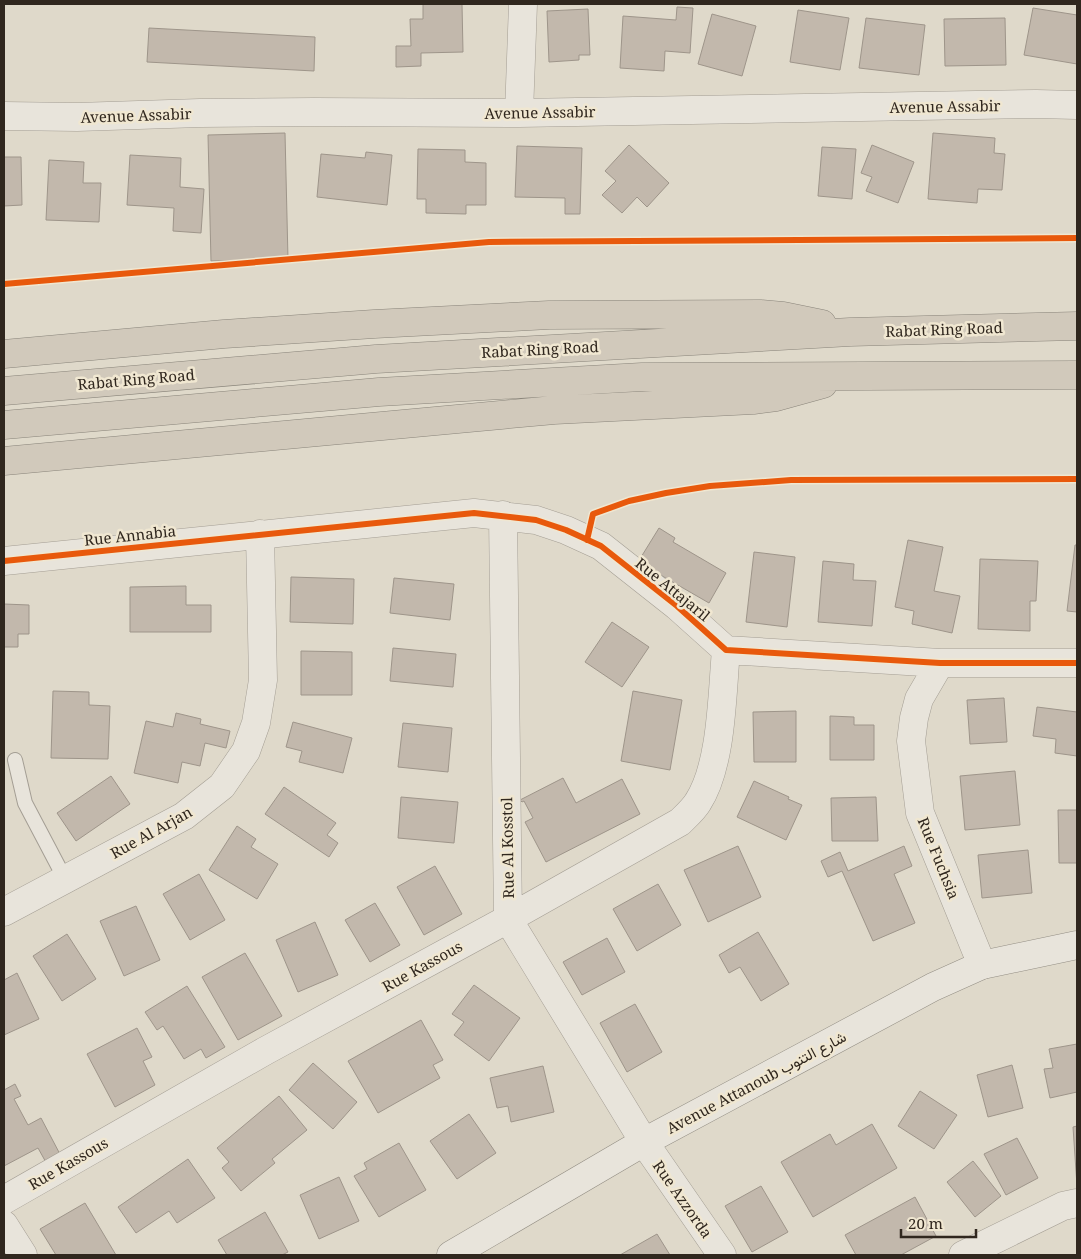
<svg xmlns="http://www.w3.org/2000/svg" width="1081" height="1259" font-family="'Noto Serif',Vazirmatn,serif">
<rect width="100%" height="100%" fill="#dfd9ca"/>
<!-- building -->
<path fill="#c2b8ac" stroke="#9e958a" d="M423 4H462L463 52 421 53V66L396 67V46H411L410 19H423Z
M677 7 693 8 690 53 665 51 664 71 620 68 623 16 676 20Z
M1033 8 1077 15V64L1024 55Z
M588 9 590 55H579V60L549 62 547 11Z
M798 10 849 18 840 70 790 62Z
M712 14 756 26 742 76 698 64Z
M866 18 925 25 919 75 859 68Z
M1005 18 1006 65 945 66 944 19Z
M149 28 315 37 314 71 147 62Z
M285 133 288 259 211 261 208 135Z
M933 133 995 138 994 153 1005 154 1002 190 978 189 977 203 928 199Z
M629 145 669 183 647 207 637 197 622 213 602 195 616 181 605 171Z
M872 145 914 162 898 203 866 191 872 177 861 173Z
M517 146 582 148 580 214H565V198L515 197Z
M822 147 856 149 852 199 818 196Z
M418 149 465 150V162L486 163V205H466V214L426 213V199H417Z
M366 152 392 155 387 205 317 197 321 154 365 158Z
M130 155 181 158 180 187 204 189 201 233 173 231 174 208 127 205Z
M4 157H21L22 205 4 206Z
M49 160 84 162 83 183H101L99 222 46 220Z
M659 528 675 538 673 542 726 573 709 603 638 562Z
M908 540 943 547 934 591 960 596 952 633 912 624 914 611 895 607Z
M1075 545H1077V612L1067 611Z
M754 552 795 557 787 627 746 622Z
M980 559 1038 561 1036 601H1030V631L978 629Z
M823 561 854 564 853 580 876 581 872 626 818 622Z
M291 577 354 579 353 624 290 622Z
M394 578 454 584 450 620 390 613Z
M186 586V605H211V632H130V587Z
M4 604 29 605V634H18V647H4Z
M612 622 649 647 622 687 585 662Z
M393 648 456 654 453 687 390 681Z
M301 651 352 652V695H301Z
M53 691 89 692V705L110 706 108 759 51 758Z
M633 691 682 700 670 770 621 761Z
M1004 698 1007 742 970 744 967 700Z
M1037 707 1077 712V756L1055 753 1056 739 1033 736Z
M796 711V762H754L753 712Z
M176 713 201 719 200 724 230 731 226 748 205 743 200 766 182 762 178 783 134 773 146 721 173 727Z
M830 716 854 717V725H874V760H830Z
M293 722 352 738 343 773 299 762 302 751 286 747Z
M403 723 452 728 448 772 398 767Z
M1015 771 1020 825 965 830 960 776Z
M111 776 130 804 76 841 57 813Z
M563 778 576 803 622 779 640 814 546 862 525 822 533 818 524 801 522 802 520 800Z
M754 781 789 797 788 799 802 805 786 840 737 817Z
M284 787 336 823 327 835 338 843 329 857 265 814Z
M401 797 458 802 454 843 398 838Z
M876 797 878 841H832L831 798Z
M1058 810H1077V863H1059Z
M237 826 256 839 251 847 278 864 257 899 209 870Z
M738 846 761 897 708 922 684 870Z
M904 846 912 866 894 874 915 923 873 941 842 871 828 877 821 861 840 852 848 871Z
M1028 850 1032 893 982 898 978 855Z
M435 866 462 914 424 935 397 887Z
M199 874 225 920 190 940 163 894Z
M658 884 681 925 637 951 613 909Z
M375 903 400 945 370 962 345 920Z
M136 906 160 960 124 976 100 921Z
M315 922 338 975 298 992 276 940Z
M758 932 789 984 761 1001 740 967 729 973 719 955Z
M67 934 96 979 62 1001 33 956Z
M607 938 625 972 582 995 563 962Z
M245 953 282 1016 238 1040 202 977Z
M17 973 39 1019 4 1035V980Z
M474 985 520 1018 489 1061 454 1035 464 1022 452 1014Z
M187 986 225 1047 206 1058 201 1049 184 1059 163 1026 157 1030 145 1012Z
M635 1004 662 1052 627 1072 600 1023Z
M421 1020 443 1060 433 1065 440 1078 378 1113 348 1061Z
M137 1028 152 1057 143 1061 155 1085 115 1107 87 1054Z
M1077 1044V1092L1050 1098 1044 1069 1053 1068 1049 1049Z
M313 1063 357 1102 333 1129 289 1090Z
M1012 1065 1023 1108 988 1117 977 1075Z
M543 1066 554 1112 511 1122 508 1106 497 1108 490 1078Z
M15 1084 21 1096 14 1099 28 1125 41 1118 62 1158 48 1166 38 1148 4 1166V1090Z
M920 1091 957 1115 934 1149 898 1126Z
M279 1096 307 1130 272 1159 275 1163 241 1191 222 1168 229 1162 217 1148Z
M469 1114 496 1153 457 1179 430 1141Z
M872 1124 897 1168 813 1217 781 1162 830 1134 836 1145Z
M1077 1126V1186L1073 1127Z
M1017 1138 1038 1178 1006 1195 984 1154Z
M399 1143 426 1190 379 1217 354 1176 367 1169 364 1163Z
M188 1159 215 1198 177 1223 169 1211 136 1233 118 1207Z
M973 1161 1001 1196 975 1217 947 1182Z
M339 1177 359 1221 319 1239 300 1195Z
M761 1186 788 1232 752 1252 725 1206Z
M915 1197 936 1236 901 1255H856L845 1235Z
M85 1203 116 1255H56L40 1229Z
M265 1212 288 1252 282 1255H227L218 1240Z
M657 1234 670 1255H620Z"/>
<g fill="none" stroke-linecap="round" stroke-linejoin="round">
<defs>
<path id="lane" d="M15 760 25 803 65 879"/>
<path id="street" d="M519 113 523 4
M4 116 77 117 200 113 314 112 519 113 1036 104 1077 105
M503 515 508 919 644 1142 722 1255
M4 561 474 513 536 520 566 530 601 546 677 606 726 650 940 663H1077
M940 663 919 699 914 718 911 741 920 813 982 965
M4 912 184 816 222 786 246 751 256 723 263 680 260 534
M4 1200 265 1051 508 919 680 822C686 816 694 809 698 802 722 765 722 694 726 650
M4 1225 23 1255
M963 1255 1063 1206 1077 1203"/>
<path id="secondary" d="M451 1255 644 1142 933 987 982 965 1077 945"/>
<path id="highway" d="M4 354 224 334 374 324 549 315 760 314 783 316 822 324
M4 391 376 359 850 332 1077 326
M4 425 379 392 642 377 1077 375
M4 461 554 410 753 400 776 397 823 384"/>
</defs>
<!-- lane casing -->
<use href="#lane" stroke="#a49e94" stroke-width="16"/>
<!-- street casing -->
<use href="#street" stroke="#a49e94" stroke-width="29"/>
<!-- secondary casing -->
<use href="#secondary" stroke="#938e84" stroke-width="29"/>
<!-- highway casing -->
<use href="#highway" stroke="#89847a" stroke-width="29"/>
<!-- lane -->
<use href="#lane" stroke="#e8e4db" stroke-width="14"/>
<!-- street -->
<use href="#street" stroke="#e8e4db" stroke-width="28"/>
<!-- secondary -->
<use href="#secondary" stroke="#e8e4db" stroke-width="28"/>
<!-- highway -->
<use href="#highway" stroke="#d1c9bb" stroke-width="28"/>
<defs>
<path id="cycleway" d="M4 284 489 242 1077 238
M587 540 593 514 629 501 666 493 710 486 791 480 1077 479
M4 561 474 513 536 520 566 530 601 546 677 606 726 650 940 663H1077"/>
</defs>
<!-- cycleway casing -->
<use href="#cycleway" stroke="#f0e7d1" stroke-width="9"/>
<!-- cycleway -->
<use href="#cycleway" stroke="#e8590c" stroke-width="6"/>
</g>
<g text-anchor="middle" dominant-baseline="central" stroke-width="5" stroke-linejoin="round" paint-order="stroke">
<!-- street labels -->
<g font-size="15" fill="#30271e" stroke="#f0e7d1">
<text transform="translate(945 106) rotate(-1)">Avenue Assabir</text>
<text transform="translate(540 112) rotate(-1)">Avenue Assabir</text>
<text transform="translate(136 115) rotate(-2)">Avenue Assabir</text>
<text transform="translate(944 329) rotate(-2)">Rabat Ring Road</text>
<text transform="translate(540 349) rotate(-3)">Rabat Ring Road</text>
<text transform="translate(136 379) rotate(-5)">Rabat Ring Road</text>
<text transform="translate(130 535) rotate(-6)">Rue Annabia</text>
<text transform="translate(673 589) rotate(39)">Rue Attajaril</text>
<text transform="translate(151 832) rotate(-29)">Rue Al Arjan</text>
<text transform="translate(507 848) rotate(-91)">Rue Al Kosstol</text>
<text transform="translate(939 858) rotate(68)">Rue Fuchsia</text>
<text transform="translate(422 966) rotate(-29)">Rue Kassous</text>
<text transform="translate(756 1082) rotate(-28)">Avenue Attanoub شارع التنوب</text>
<text transform="translate(68 1163) rotate(-30)">Rue Kassous</text>
<text transform="translate(683 1199) rotate(55)">Rue Azzorda</text>
</g>
</g>
<!-- border -->
<rect width="1081" height="1259" fill="none" stroke="#30271e" stroke-width="10"/>
<!-- scale -->
<path d="M901 1229v8h75v-8" fill="none" stroke="#30271e" stroke-width="2.5"/>
<text x="908" y="1229" font-size="15" fill="#30271e" stroke="#f0e7d1" stroke-width="4" paint-order="stroke">20 m</text>
</svg>
